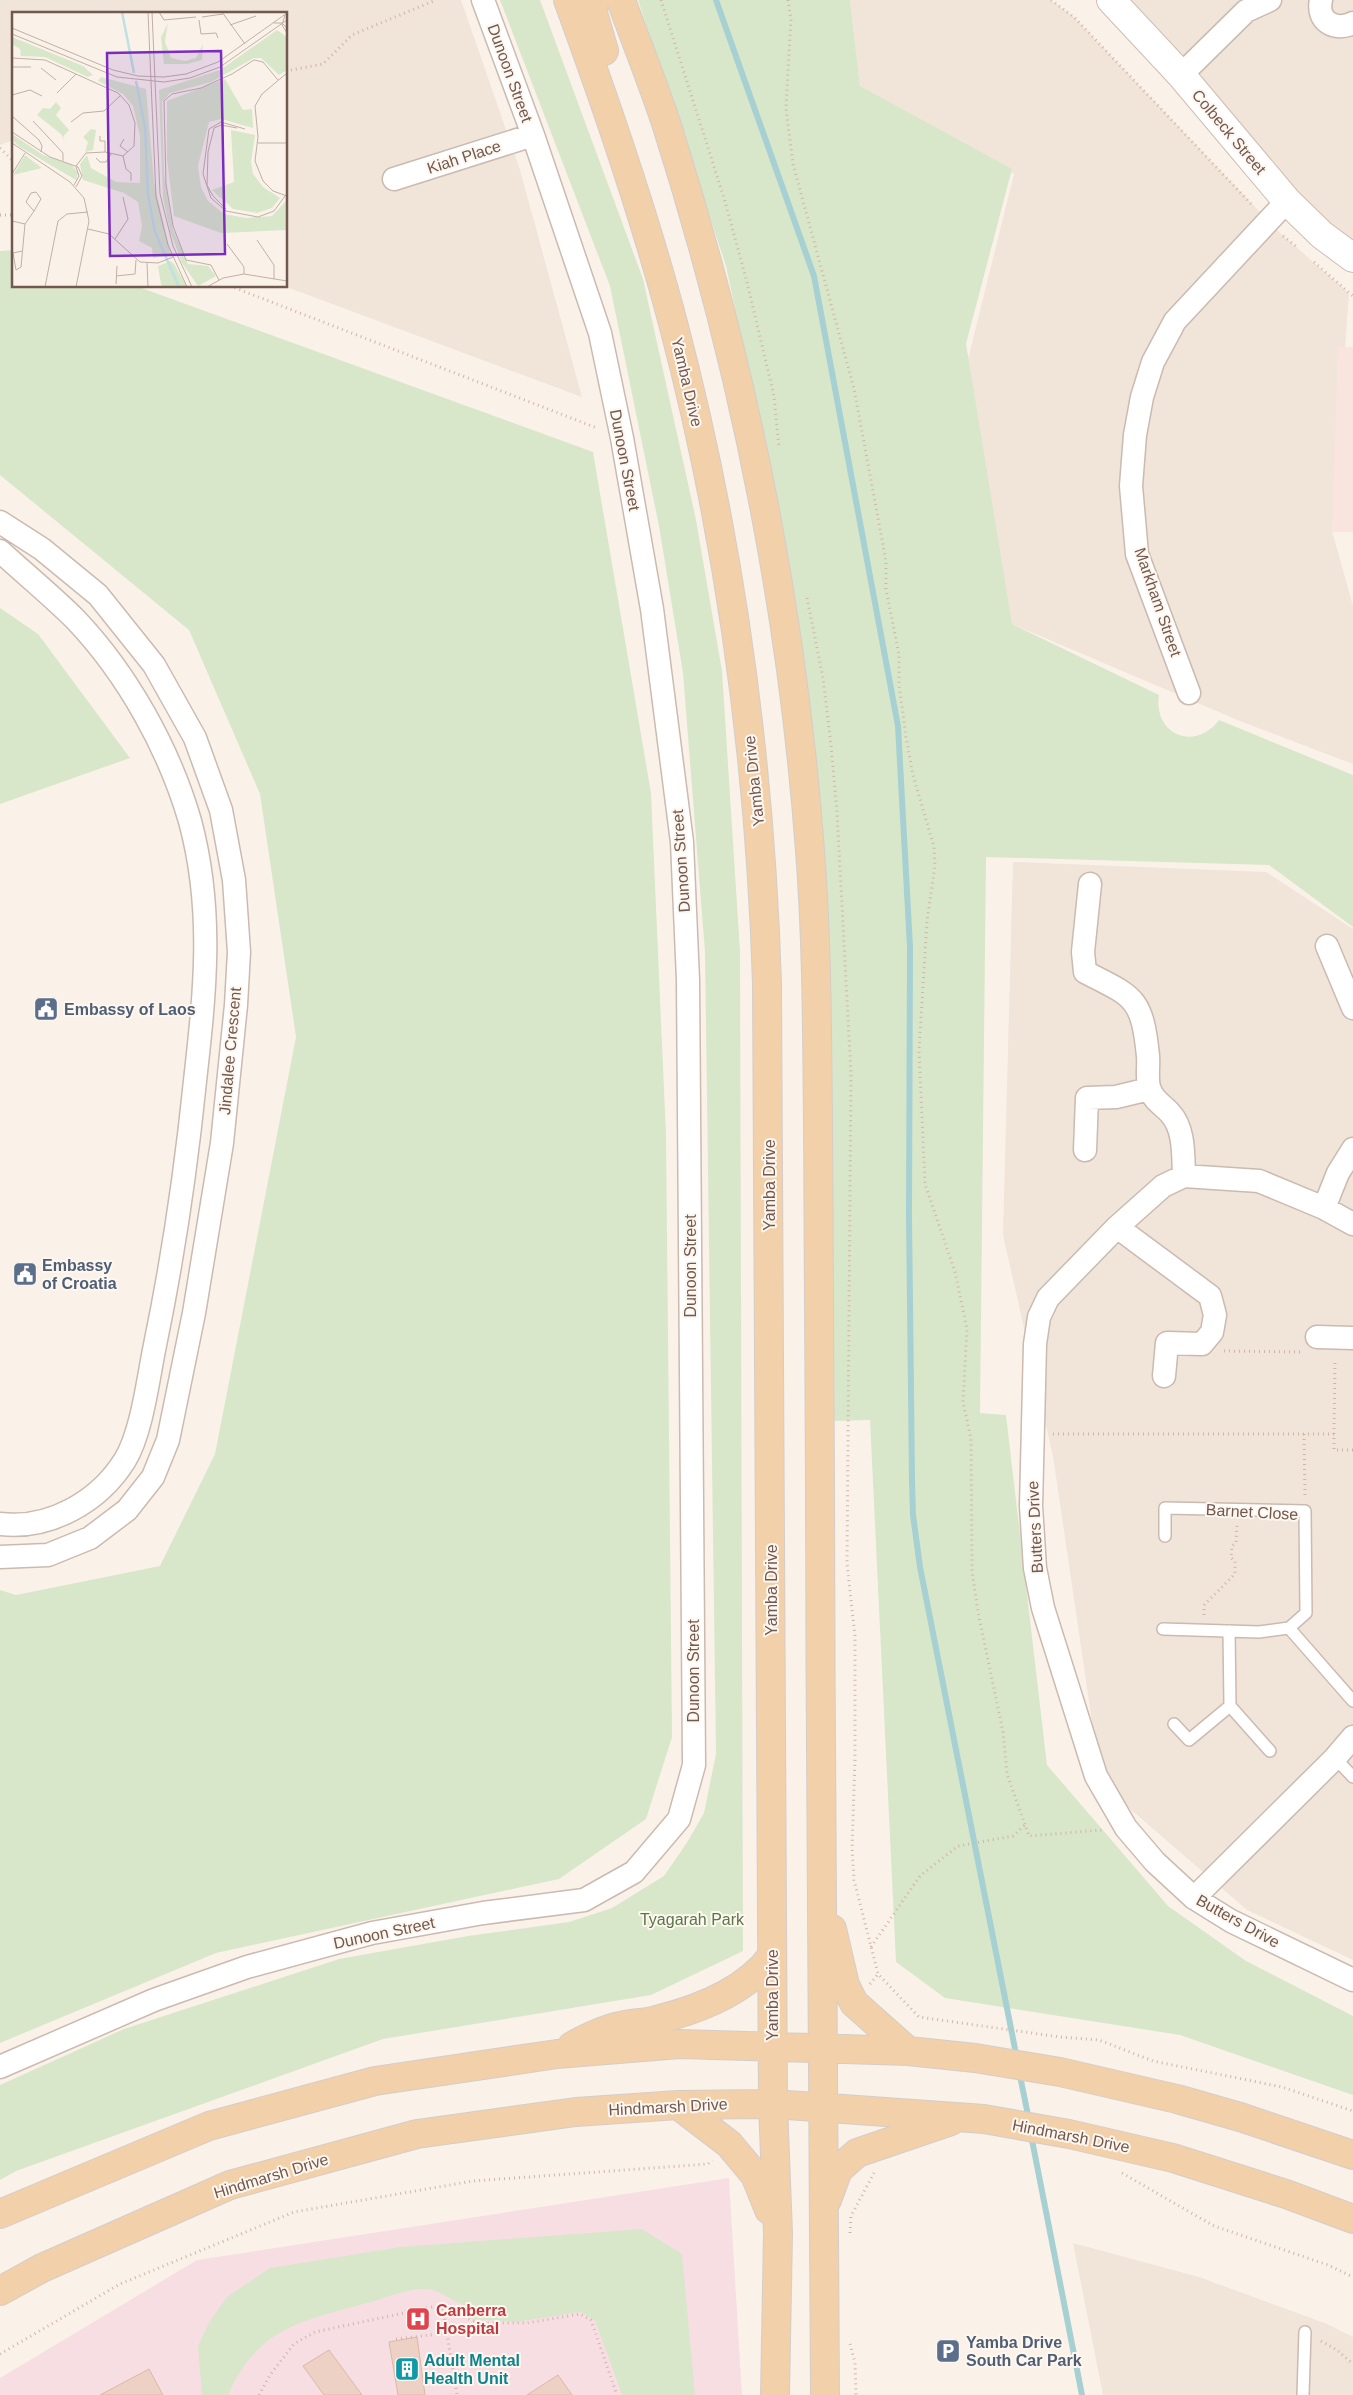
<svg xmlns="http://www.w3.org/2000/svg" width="1353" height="2395" font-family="Arial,sans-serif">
<rect width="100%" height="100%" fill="#faf2e9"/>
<!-- residential -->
<path fill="#f1e4d9" d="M0 0H461L520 170 582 397 284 286H286V14H14V143L11 141 0 145Z
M850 0H1051L1074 17 1281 234 1349 293 1332 531 1353 606V764L1240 721 1012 624 965 371 1014 174 860 86Z
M1115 0H1353V257Z
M1013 862 1266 872 1353 929V1960L1247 1910 1121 1801 1096 1749 1053 1456 1003 1235Z
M1073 2243 1199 2277 1327 2324 1353 2337V2395H1103Z"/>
<!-- commercial -->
<path fill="#f9e4df" d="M1338 347H1353V532H1332Z"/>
<!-- medical -->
<path fill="#f7dee3" d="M729 2178 742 2395H0V2378L197 2260Z"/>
<!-- green -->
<path fill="#d8e7c9" d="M500 0H540L643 279 696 520 722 671 740 951 743 1951 651 1995 383 2039 16 2171 0 2180V2085L124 2029 339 1959 468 1936 569 1922 612 1908 664 1876 688 1841 704 1813 716 1754 705 952 683 673 659 526 610 286Z
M638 0H850L860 86 1012 169 966 344 1012 624 1159 695C1153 735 1195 752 1219 720L1353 775V927L1269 865 986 857 980 1413 1006 1415 1047 1765 1168 1906 1246 1961 1353 2016V2095L1180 2035 945 1998 896 1962 870 1420 832 1421 819 858 790 568 726 266Z
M14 250V286H136L593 452 651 793 666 1135 672 1737 646 1819 559 1879 216 1953 0 2043V1590L16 1595 160 1566 215 1454 296 1037 260 794 189 630 0 475V251Z
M0 608 38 634 130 758 0 804Z
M642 2229 682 2254 695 2395H622L595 2320 580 2312 516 2322 472 2319 458 2314 462 2304C452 2301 439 2289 426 2289 409 2288 387 2297 371 2302 304 2321 259 2325 228 2395H202L198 2346 210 2321 227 2297 270 2268 401 2247Z"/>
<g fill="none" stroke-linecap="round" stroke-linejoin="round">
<!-- stream -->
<path stroke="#a7d0d3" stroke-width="6" d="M716 0 814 276 898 726 910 947 909 1215 912 1480 913 1515 920 1567 1017 2059
M1019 2071 1029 2120
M1031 2135 1082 2395"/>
</g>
<!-- building -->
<path fill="#edd1c4" stroke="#ddb7a6" d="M417 2337 425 2395H398L389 2342Z
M329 2350 362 2395H324L303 2366Z
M149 2369 163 2395H100Z
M558 2375 572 2395H527Z"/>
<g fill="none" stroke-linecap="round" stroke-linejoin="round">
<defs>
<path id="lane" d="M1165 1536V1508L1305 1511 1306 1613 1289 1628 1353 1701
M1163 1629 1259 1632 1289 1628
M1230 1706 1270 1751
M1174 1724 1189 1740 1230 1706 1229 1631
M1335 1758 1353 1777
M1303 2395 1305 2332"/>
<path id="street" d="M1321 0C1316 21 1335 32 1353 23
M1181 75 1246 11 1270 0
M394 179 533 135
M0 522 42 549 98 595 154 665 195 738 221 810 234 880 239 952 236 1005 222 1143 194 1313 168 1440 153 1477 127 1510 90 1538 48 1555 0 1557
M0 551C25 574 52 596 76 620 128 675 169 749 190 821 214 910 205 992 195 1081 186 1170 173 1258 155 1345 148 1379 142 1432 125 1460 99 1502 49 1530 0 1524
M1189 693 1137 554 1131 486 1135 435 1142 397 1153 362 1175 321 1287 201
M1090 884 1083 952 1085 972C1134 997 1142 997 1148 1056 1149 1066 1146 1081 1150 1090 1154 1101 1163 1105 1170 1113 1185 1129 1183 1156 1184 1176
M1327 946 1353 1008
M1085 1150 1087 1098 1116 1097 1149 1089
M1324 1208 1338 1173 1353 1149
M1353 1224 1324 1208 1259 1181 1184 1176 1163 1186 1117 1227 1048 1298 1039 1317 1035 1344 1031 1506 1035 1568 1043 1608 1096 1776 1126 1828 1155 1862 1194 1898 1231 1921 1353 1980
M1117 1227 1210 1296 1215 1315 1212 1332 1202 1344 1167 1343 1164 1376
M1317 1337 1353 1338
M1194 1898 1335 1758 1353 1737
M0 2067 154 2000 247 1967 372 1933 483 1913 584 1900 634 1872 679 1819 694 1765 688 980 682 842 652 609 622 438 600 333 533 135 483 0"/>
<path id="secondary" d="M1111 0 1181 75 1287 201 1322 235 1353 258"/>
<path id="primary" d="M568 0C607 106 644 213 673 323 730 538 760 760 767 983L773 2104 778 2233 775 2395
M594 0 593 13 604 51
M621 0C636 42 653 83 667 126 742 362 792 604 810 851 817 940 817 1029 818 1119 819 1240 819 1362 820 1483 821 1787 821 2091 825 2395
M832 1929 845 1985 854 2003 908 2051
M572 2046C588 2037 606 2028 625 2025 635 2023 646 2023 656 2020 697 2010 746 1991 772 1956
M678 2105 729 2144 755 2175 769 2210
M827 2200 838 2170 857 2153 951 2121
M0 2214 209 2126 375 2081 557 2054 680 2044 908 2051 975 2058 1060 2072 1177 2099 1240 2117 1353 2155
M0 2291 42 2268 230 2185 417 2134 576 2112 678 2105 773 2104 984 2119 1069 2134 1173 2158 1286 2194 1353 2219"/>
</defs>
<!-- lane casing -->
<use href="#lane" stroke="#cbbab0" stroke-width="14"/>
<!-- street casing -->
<use href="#street" stroke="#cbbab0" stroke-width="25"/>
<!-- secondary casing -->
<use href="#secondary" stroke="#cfbcb1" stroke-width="30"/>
<!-- primary casing -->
<use href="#primary" stroke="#d5cdca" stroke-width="30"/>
<!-- path -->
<path stroke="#d2b4a7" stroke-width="3" stroke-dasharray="1 4" stroke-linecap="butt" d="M661 0 724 198 747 282 774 396 779 448
M788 0 791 19 786 108 793 164 854 389 886 561V589L899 655V684L906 737 913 775 934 847 935 866 927 921 919 1050 925 1184 955 1272 967 1329 963 1402 971 1439 972 1571 978 1612 1003 1732 1007 1774 1029 1836 1102 1830
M1051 0 1074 17 1253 206
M286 71 323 64 352 35 436 0
M0 148 14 162
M0 215H14
M1283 236 1296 246
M1314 262 1353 296
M230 286 597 428
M807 598 823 678 831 745 837 812 851 1074 847 1564 855 1636V1759L852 1849 854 1880 878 1974 919 2017 1060 2037 1099 2040 1153 2061 1282 2087 1353 2111
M1224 1351 1303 1352
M1053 1434H1334V1450H1353
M1304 1434 1305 1495
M1334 1434 1335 1359
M1204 1615V1605L1235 1574V1561L1231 1558 1232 1546 1236 1543 1237 1525
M871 1947 920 1876 958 1846 1013 1836 1025 1825
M870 1984 878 1974
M1122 2173 1214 2226 1328 2265 1353 2277
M850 2233 851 2216 874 2173
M443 2309 457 2395
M396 2339 447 2333
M1321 2341 1337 2350 1353 2364
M850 2344 855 2363 856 2395
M0 2354 120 2284 294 2212 473 2181 708 2164 712 2160
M259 2395 270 2375 294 2344 315 2332 437 2306 479 2323H527L580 2314 591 2320 617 2395"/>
<!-- lane -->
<use href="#lane" stroke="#fff" stroke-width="11"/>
<!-- street -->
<use href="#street" stroke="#fff" stroke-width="22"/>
<!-- secondary -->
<use href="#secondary" stroke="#fff" stroke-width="28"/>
<!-- primary -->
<use href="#primary" stroke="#f1d0aa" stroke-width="28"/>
</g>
<!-- icons -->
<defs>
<symbol id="civic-square" viewBox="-11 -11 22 22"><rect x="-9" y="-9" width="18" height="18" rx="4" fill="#5c6f8a" stroke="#fdf7f0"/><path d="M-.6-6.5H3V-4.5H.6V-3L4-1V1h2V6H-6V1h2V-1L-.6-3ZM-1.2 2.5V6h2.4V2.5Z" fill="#fff"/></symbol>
<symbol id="hospital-square" viewBox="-11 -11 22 22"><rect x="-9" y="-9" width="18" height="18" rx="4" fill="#e0444e" stroke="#fdf7f0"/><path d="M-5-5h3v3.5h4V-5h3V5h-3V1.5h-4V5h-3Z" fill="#fff"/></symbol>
<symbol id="parking-square" viewBox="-11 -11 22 22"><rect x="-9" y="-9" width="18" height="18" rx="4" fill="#5c6f8a" stroke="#fdf7f0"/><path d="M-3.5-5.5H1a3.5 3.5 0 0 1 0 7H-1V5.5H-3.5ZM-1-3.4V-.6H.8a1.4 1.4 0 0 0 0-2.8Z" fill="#fff"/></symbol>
<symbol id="building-square" viewBox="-11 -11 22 22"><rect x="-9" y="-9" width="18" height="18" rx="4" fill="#0f9aa8" stroke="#fdf7f0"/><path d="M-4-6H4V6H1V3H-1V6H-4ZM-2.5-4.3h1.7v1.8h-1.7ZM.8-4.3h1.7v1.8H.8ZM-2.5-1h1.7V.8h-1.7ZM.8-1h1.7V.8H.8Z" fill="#fff"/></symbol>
</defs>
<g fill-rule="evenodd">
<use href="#civic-square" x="32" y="995" width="28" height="28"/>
<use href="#civic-square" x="11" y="1260" width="28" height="28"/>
<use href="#hospital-square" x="404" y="2305" width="28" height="28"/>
<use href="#parking-square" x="934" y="2337" width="28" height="28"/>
<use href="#building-square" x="393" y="2355" width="28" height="28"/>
</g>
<g text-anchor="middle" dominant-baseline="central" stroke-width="4" stroke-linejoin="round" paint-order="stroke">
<!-- street labels -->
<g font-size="16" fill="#725950" stroke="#fdf7f0">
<text transform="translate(510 73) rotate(70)">Dunoon Street</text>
<text transform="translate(1229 132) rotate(50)">Colbeck Street</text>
<text transform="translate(464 157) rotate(-18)">Kiah Place</text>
<text transform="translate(687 382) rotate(77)">Yamba Drive</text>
<text transform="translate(625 460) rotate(79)">Dunoon Street</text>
<text transform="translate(1158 602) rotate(71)">Markham Street</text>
<text transform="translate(754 781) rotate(-96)">Yamba Drive</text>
<text transform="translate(681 861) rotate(-94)">Dunoon Street</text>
<text transform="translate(230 1051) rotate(-85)">Jindalee Crescent</text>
<text transform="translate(769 1185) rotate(-90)">Yamba Drive</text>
<text transform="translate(690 1266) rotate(-90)">Dunoon Street</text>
<text transform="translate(1252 1512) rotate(3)">Barnet Close</text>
<text transform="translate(1035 1527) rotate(-93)">Butters Drive</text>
<text transform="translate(771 1590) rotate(-90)">Yamba Drive</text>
<text transform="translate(693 1671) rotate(-90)">Dunoon Street</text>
<text transform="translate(1238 1921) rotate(29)">Butters Drive</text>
<text transform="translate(384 1933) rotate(-12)">Dunoon Street</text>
<text transform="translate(772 1995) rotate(-90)">Yamba Drive</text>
<text transform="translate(668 2107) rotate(-3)">Hindmarsh Drive</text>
<text transform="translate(1071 2136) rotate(11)">Hindmarsh Drive</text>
<text transform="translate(271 2176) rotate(-17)">Hindmarsh Drive</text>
</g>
<!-- service labels -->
<g font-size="16" font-weight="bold" fill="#4e5e75" stroke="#fdf7f0" text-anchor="start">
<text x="64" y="1009">Embassy of Laos</text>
<text x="42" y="1265">Embassy<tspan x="42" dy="18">of Croatia</tspan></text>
<text x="966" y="2342">Yamba Drive<tspan x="966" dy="18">South Car Park</tspan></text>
</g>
<!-- park labels -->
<g font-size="16" fill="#5a7749" stroke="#fdf7f0">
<text x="692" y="1919">Tyagarah Park</text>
</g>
<!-- health labels -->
<g font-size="16" font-weight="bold" fill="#be3a42" stroke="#fdf7f0" text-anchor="start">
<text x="436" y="2310">Canberra<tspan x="436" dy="18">Hospital</tspan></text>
</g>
<!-- culture labels -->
<g font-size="16" font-weight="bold" fill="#0d838f" stroke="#fdf7f0" text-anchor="start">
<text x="424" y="2360">Adult Mental<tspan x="424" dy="18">Health Unit</tspan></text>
</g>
</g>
<!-- overview -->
<g transform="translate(12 12)">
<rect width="275" height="275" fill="#faf2e9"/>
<path d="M156 11 153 30 159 46 173 49 184 46 191 32 190 48 175 52H152L149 25ZM265 18 275 25V58L267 63 249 46H242L199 70 158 81 150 90 152 162 161 218 176 252 196 254 204 264 186 274 170 251 158 219 151 186 147 78 208 58ZM0 25 71 54 81 63 76 65 33 45 9 44 8 37 0 32ZM89 65 134 77 142 170 159 243 141 246 140 236 127 229 130 214 126 190 112 181 71 168 68 152 75 143 79 156 104 170 128 171V124L121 94 111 82 86 69ZM213 67 231 98 240 97 241 116 209 107 197 110 186 154 189 175 196 189 212 202 234 206 260 204 275 188V218L209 221 162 204 155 147V89ZM44 90 49 96 44 103 57 118 51 125 54 132 49 122 25 103 31 96 38 97ZM79 117 84 118 81 138 73 140 76 130 71 125ZM219 118 243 123 239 150 241 162 251 175 268 186 260 196 245 201 221 197 200 178 222 170ZM0 122 31 143 60 153 66 161 64 168 8 135 0 128ZM13 143 30 156 1 163ZM159 249 162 252 175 275H151L149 272 146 254Z" fill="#d8e7c9"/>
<path fill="none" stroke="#c0e0e2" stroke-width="2.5" d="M110 0 122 61M124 69 133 115 136 182 143 220 167 275"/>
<path fill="none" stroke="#c0b0a7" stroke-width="1" d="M136 0 144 185 156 233 175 275M140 0 148 182 161 234 180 275M147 0 152 8 184 5M210 0 233 32M273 3 270 13 275 21M190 5 211 2M187 8 189 22 204 21 206 26M262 11H270L275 16M218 13 244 4M0 16 101 58 126 64 152 65 174 62 206 50 275 1M0 22 105 65 152 70 178 66 208 55 275 8M0 46 33 48 106 81 117 93 123 111 122 134 111 144 93 140 74 141 64 154M0 55H19M29 56 44 68M275 61 250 82 243 94 246 125 243 149 251 169 261 179 275 184M45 81 64 62M0 83 18 78 30 84M0 104 27 128 30 134 29 140M21 109 51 141V149M59 110 71 101 92 99 109 83M233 117 209 110 197 117 191 162 199 186 214 199 246 205 262 199 273 184M0 120 38 145 66 155 70 164 64 175M88 124V129H93V140M112 127 108 134 116 140M0 131 58 170 72 186 77 209 64 275M246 131H275M111 144 114 157 119 161V169M84 146 88 150H94L99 142M0 162 13 141M62 173 67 164 64 155M214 197 201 184 195 173 196 140 202 116 209 113 225 116M0 209 13 212 9 255 4 258 1 241 10 239M13 212 22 199 29 187 24 180 19 181 14 190 22 199M76 217 97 222 128 250 146 251 161 245M103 227 116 207 111 185M245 228 262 253V267M215 232 232 255V262M135 251 136 275M104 264 123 262 124 248M207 268 199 253 174 248 161 214 154 172 152 89 160 82 189 76 220 62 242 48 251 50 266 68M104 272 105 254M33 275 46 209 55 202 76 200M195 275 211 266 232 262 275 269"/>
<path fill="#7b2cbf" fill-opacity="0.15" stroke="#7b2cbf" stroke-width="2.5" d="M209 39 213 242 98 244 95 41Z"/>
<rect width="275" height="275" fill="none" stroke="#725950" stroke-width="2.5"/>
</g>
</svg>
